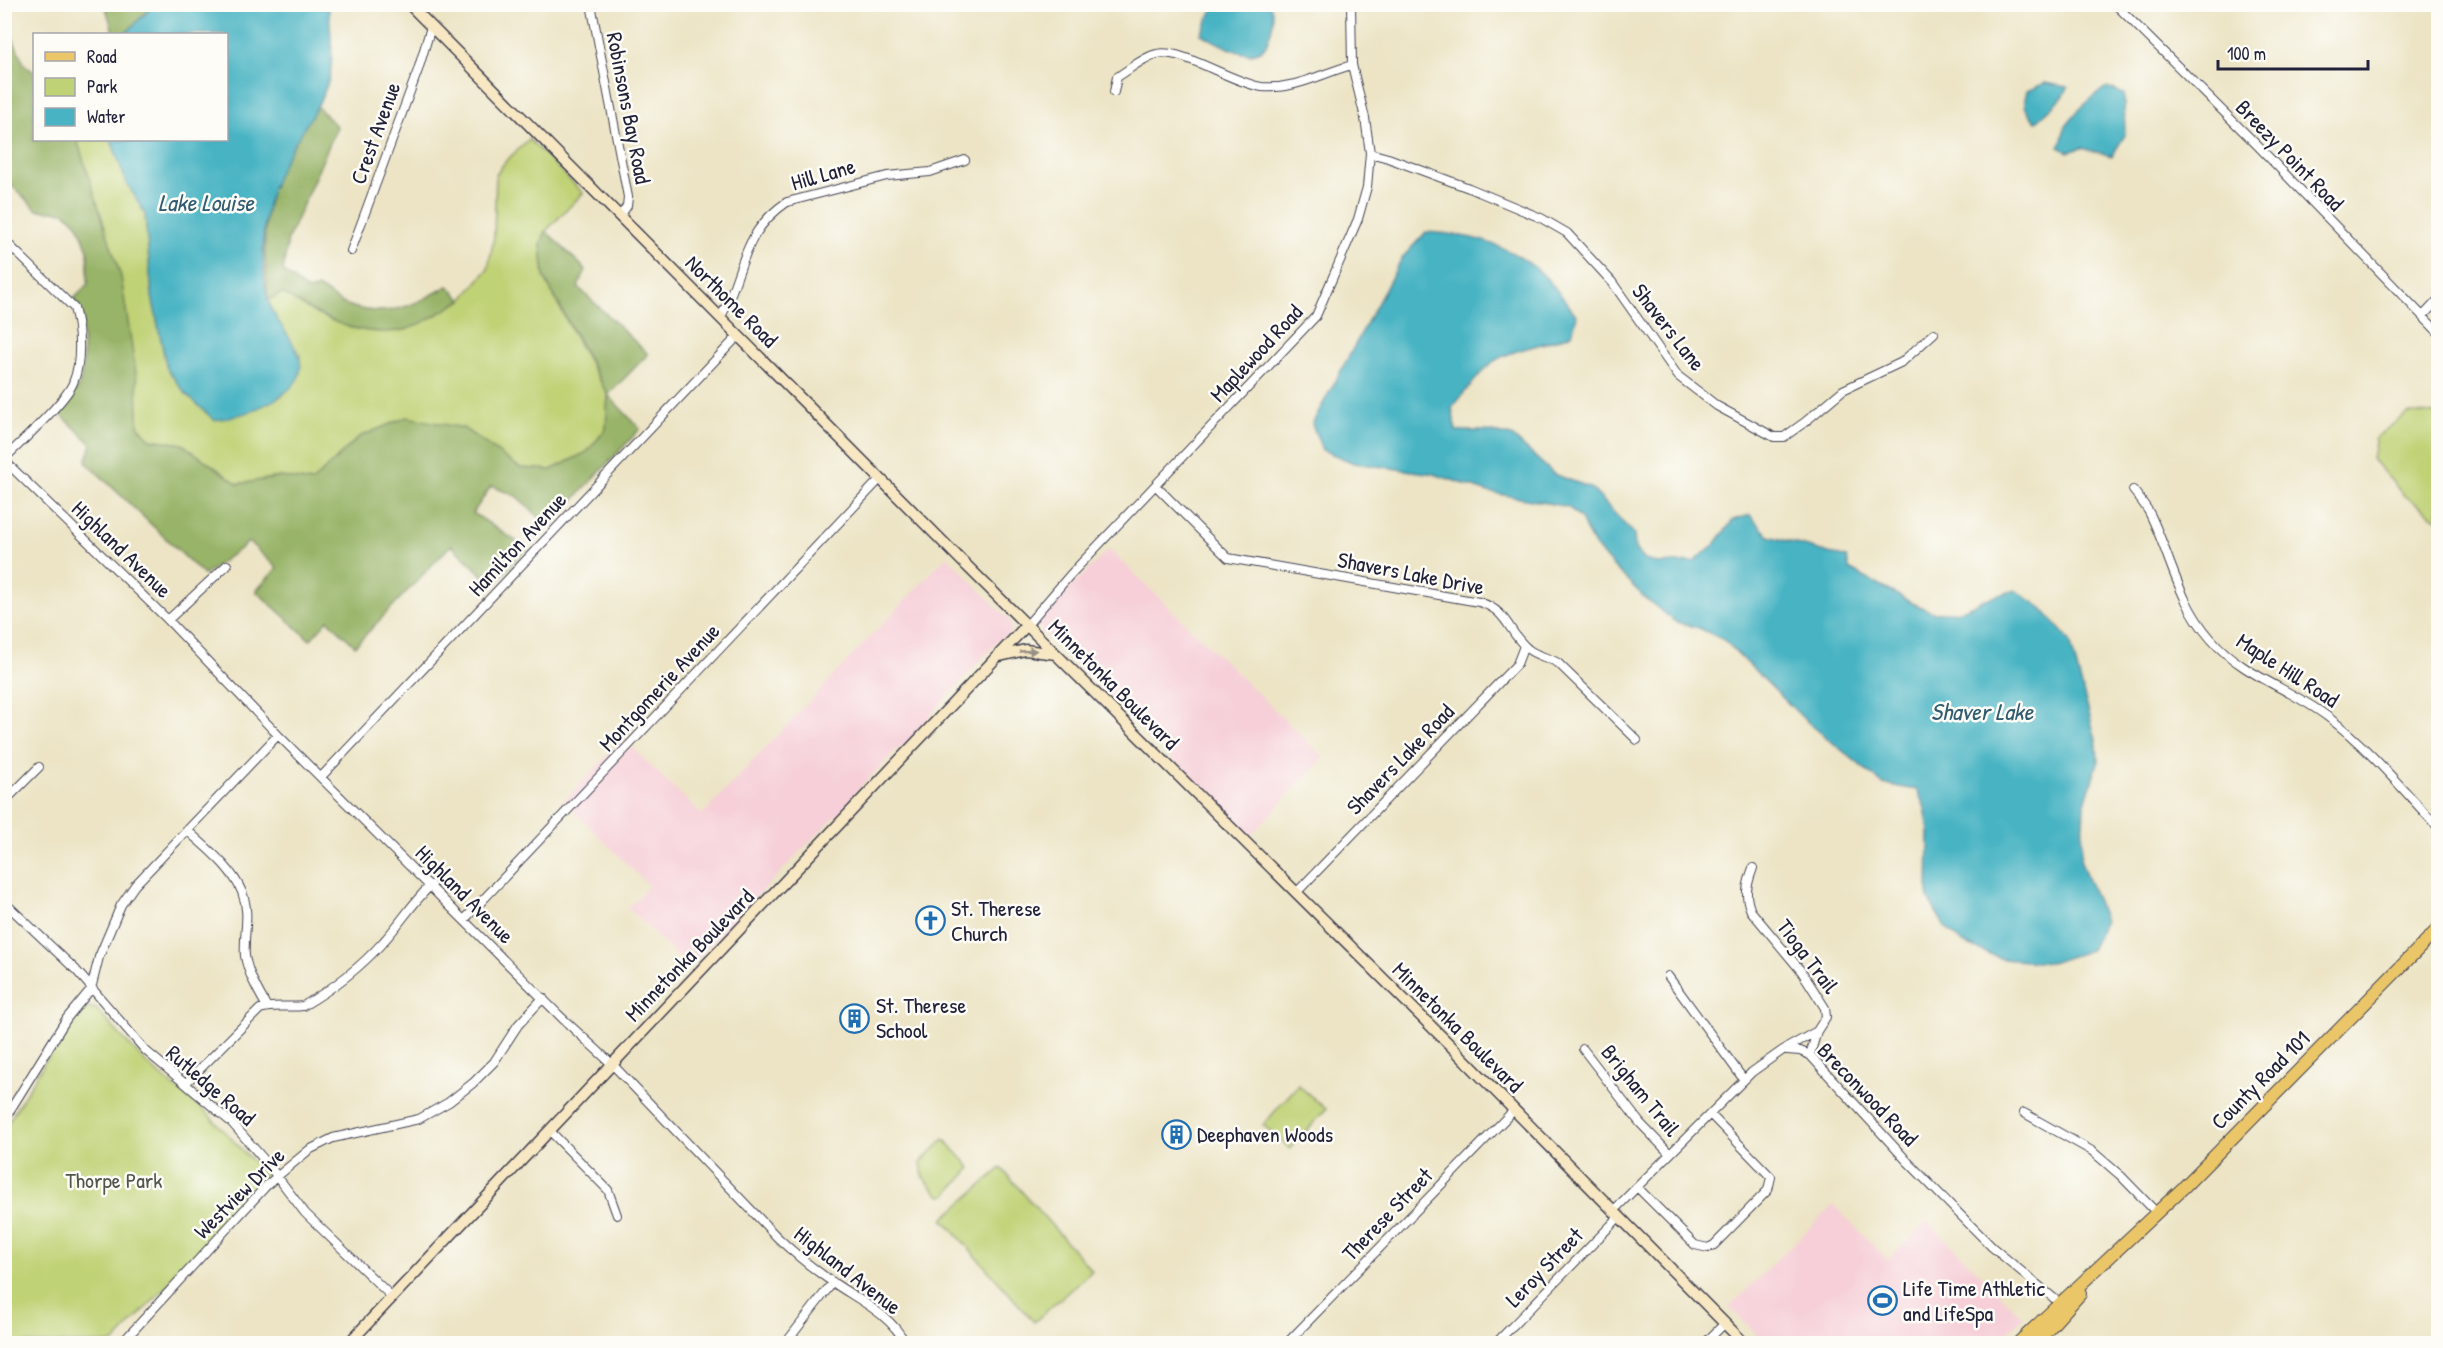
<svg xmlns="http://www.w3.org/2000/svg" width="2443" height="1348" font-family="'Patrick Hand',sans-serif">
<rect width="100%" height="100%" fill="#fdfcf7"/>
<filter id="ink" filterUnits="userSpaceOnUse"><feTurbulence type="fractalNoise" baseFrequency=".0167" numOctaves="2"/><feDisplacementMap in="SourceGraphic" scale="12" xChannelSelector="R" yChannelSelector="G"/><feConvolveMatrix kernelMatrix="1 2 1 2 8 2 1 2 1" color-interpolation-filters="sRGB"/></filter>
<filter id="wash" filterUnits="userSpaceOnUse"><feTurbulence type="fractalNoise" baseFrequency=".008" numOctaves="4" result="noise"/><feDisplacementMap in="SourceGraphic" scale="24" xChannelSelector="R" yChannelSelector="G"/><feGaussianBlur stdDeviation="1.35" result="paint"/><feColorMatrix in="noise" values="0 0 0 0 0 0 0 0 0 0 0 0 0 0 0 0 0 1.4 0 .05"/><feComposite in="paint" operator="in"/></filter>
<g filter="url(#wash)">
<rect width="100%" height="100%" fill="#ece4c5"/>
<!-- built -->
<path fill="#f6cfd8" d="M1109 549 1324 758 1250 836 1041 630 1038 625 1040 618Z
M947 556 1011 622V632L997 642 917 730 909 742 895 751 852 796 845 808 829 822 689 967 628 908 649 886 564 801 623 739 702 815Z
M1833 1205 1888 1260 1927 1221 2023 1317 1997 1343H1766L1729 1307Z"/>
<!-- green -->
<path fill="#c0d276" stroke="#717a58" stroke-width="1.5" d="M529 139 583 193 546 231 541 244 544 277 578 343 608 395 606 429 587 452 551 470 520 468 463 428 359 437 312 482 280 477 238 484 182 444 150 439 138 426 137 380 88 175 77 140H111L126 181 145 214 152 296 167 369 255 408 282 396 298 378 300 355 278 324 268 300 282 293 318 315 405 330 462 300 488 269 494 237 496 175 505 162Z
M2408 413 2438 414V519L2404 495 2372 459 2376 437Z
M88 1008H95L149 1066 206 1112 267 1176 264 1182 113 1343H5L4 1129 43 1065 80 1012Z
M1298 1085 1326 1109 1290 1149 1263 1125Z
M944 1139 971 1168 946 1195 940 1196 923 1177 921 1162Z
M1001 1168 1092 1271 1034 1322 943 1219Z"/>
<!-- forest -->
<path fill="#98b467" stroke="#5d6b51" stroke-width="1.5" d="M105 5H160L150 9 125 34H114Z
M13 39 24 64 34 72V140H77L121 277 137 380 138 426 150 439 182 444 238 484 281 477 312 482 359 437 407 417 463 428 520 468 551 470 587 452 606 429 608 395 544 277 541 244 546 231 586 270 578 287 648 354 608 395 640 429 549 526 516 496 491 486 473 513 528 549 493 585 451 545 355 646 328 620 310 640 256 591 277 568 249 542 204 575 86 462 92 444 57 411C66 402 76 394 80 382 84 370 84 317 79 307 78 304 75 302 73 300L88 284V250L78 225 65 212 37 210 5 179 4 40Z
M317 106 337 127 288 239 283 271 308 291 319 288C328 293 337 301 347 305 387 320 414 305 448 286L462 300C447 308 419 327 404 330 356 339 322 317 282 293L268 300C265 259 260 216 276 177 286 153 304 129 317 106Z"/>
<!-- water -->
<path fill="#47b3c3" stroke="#346a7f" stroke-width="1.5" d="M1215 4 1270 5C1275 16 1273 26 1269 37 1260 71 1221 44 1201 34Z
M160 5 327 4 329 9C330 30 335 63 328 82 316 117 289 145 276 179 268 198 263 225 263 246 263 261 264 287 268 301 275 325 311 354 298 378 286 401 238 418 214 420L185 393 167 369 152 296 145 214 126 181 111 140H226V34H125L150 9Z
M2045 83 2068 87 2064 96 2036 122C2026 111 2022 106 2027 91Z
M2107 87 2124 94 2125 135 2112 156 2082 148 2068 152 2059 147C2063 140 2063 130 2067 124 2078 109 2092 97 2107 87Z
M1426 232C1468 234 1506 243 1538 270 1553 283 1565 301 1577 316L1572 334C1550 344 1511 349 1493 362 1482 370 1462 396 1452 408L1456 431H1487L1512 436 1554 474 1591 488 1634 534 1635 549 1645 560 1660 564 1694 562 1716 543 1733 520 1750 515 1769 536 1847 558 1849 569 1914 604 1935 613 1960 611 1983 600 2015 590 2042 608 2070 641 2097 744 2098 763 2084 806 2081 862 2105 921 2091 950 2051 963 2002 959 1963 943 1945 927 1928 898 1929 830 1925 808 1917 790 1883 784 1804 719 1724 640 1699 628 1676 622 1646 599 1606 559 1591 540 1581 519 1568 507 1488 492 1434 474 1354 463 1322 450 1312 424 1402 258Z"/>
</g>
<g filter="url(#ink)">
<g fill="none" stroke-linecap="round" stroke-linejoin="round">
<defs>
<path id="street" d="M591 4 628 197 627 206 620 216
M2115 4 2257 145 2438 332
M1114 92 1117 77C1129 70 1143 57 1157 54 1182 48 1232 83 1262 87 1295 90 1322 73 1352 65
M1370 153 1388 158 1469 188 1541 218 1567 233 1612 282 1678 376 1717 406 1774 437H1784L1805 422 1843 390 1902 362 1934 333
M4 240 74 308C80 329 82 362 73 383 65 402 21 442 4 459
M351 251 418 70 431 27
M2423 316 2438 300
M721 317C744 272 741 233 787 202L887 176 930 172 965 160
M4 460 168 620 278 735 562 1018 612 1064 777 1237C794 1253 812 1268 831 1281 858 1300 890 1313 906 1344
M1156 486 1228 558 1479 602C1509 611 1507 632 1528 649 1536 656 1548 657 1558 663L1637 740
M2133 490C2139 498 2147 507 2151 516 2171 558 2179 603 2211 639 2242 675 2291 689 2328 717 2369 748 2403 790 2438 827
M168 620 227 565
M1027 625 1070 575 1316 316 1358 219 1367 187 1370 153 1365 118 1352 65 1351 4
M321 777 738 336
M4 802 39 767
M187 830C206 848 231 866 242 892 251 915 243 933 245 956 248 974 258 991 267 1007
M1296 893 1517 664 1524 646
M4 902 76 970 146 1051 232 1123 267 1163 305 1213 392 1297
M464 920 880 479
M1668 976 1744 1080
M1583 1049 1640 1123 1670 1154
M1787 1050 1800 1051 1810 1055 1908 1162 1992 1247 2062 1305
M1810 1055 1817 1031
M2438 1079V1080
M186 1083 260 1009C275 1004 288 1008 303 1006 332 989 361 967 383 942 400 924 412 903 431 885
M2024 1113 2092 1151 2121 1176 2156 1212
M4 1120 67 1018 91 989 99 957 121 905 135 885 278 735
M550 1131 608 1190 617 1215
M1637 1187 1695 1245 1708 1248 1714 1245 1768 1190 1771 1177 1710 1114
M1613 1211 1752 1072 1783 1050 1817 1031 1826 1017 1825 1008 1802 972 1751 911C1744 895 1747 884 1753 868
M121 1344 267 1185 309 1150 333 1138 419 1119 449 1102 473 1083 494 1062 518 1025 543 998
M785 1344 833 1282
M1286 1344 1514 1110
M1495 1344 1619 1217
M1704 1344 1725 1323"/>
<path id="secondary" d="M409 4 961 560 1452 1047 1745 1344
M1000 656 1025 650 1056 654
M348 1344 1027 625"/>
<path id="primary" d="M2017 1344 2183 1188 2438 929
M2035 1344 2080 1294"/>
</defs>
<!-- street casing -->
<use href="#street" stroke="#403f50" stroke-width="10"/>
<!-- secondary casing -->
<use href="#secondary" stroke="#403f50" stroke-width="13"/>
<!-- primary casing -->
<use href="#primary" stroke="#403f50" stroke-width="14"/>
<!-- street -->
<use href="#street" stroke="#fff" stroke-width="8"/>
<!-- secondary -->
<use href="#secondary" stroke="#f7e8c3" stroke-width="10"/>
<!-- primary -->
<use href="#primary" stroke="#ebc669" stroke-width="12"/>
</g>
<!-- one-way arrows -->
<defs><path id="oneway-solid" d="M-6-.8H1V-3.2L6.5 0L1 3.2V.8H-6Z" transform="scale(1.5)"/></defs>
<use fill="#978f86" href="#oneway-solid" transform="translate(1028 651) rotate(-3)"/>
</g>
<!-- icons -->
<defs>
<symbol id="church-ring" viewBox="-11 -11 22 22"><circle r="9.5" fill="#fdfcf7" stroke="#1f6fb2" stroke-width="1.5"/><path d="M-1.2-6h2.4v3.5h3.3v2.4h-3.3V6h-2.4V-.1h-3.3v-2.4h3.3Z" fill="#1f6fb2"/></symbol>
<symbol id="building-ring" viewBox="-11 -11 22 22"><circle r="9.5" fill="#fdfcf7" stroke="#1f6fb2" stroke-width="1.5"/><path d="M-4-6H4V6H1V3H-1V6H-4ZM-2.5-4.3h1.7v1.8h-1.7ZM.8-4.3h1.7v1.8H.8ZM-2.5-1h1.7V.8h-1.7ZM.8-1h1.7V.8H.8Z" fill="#1f6fb2"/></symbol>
<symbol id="stadium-ring" viewBox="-11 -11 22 22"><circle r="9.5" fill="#fdfcf7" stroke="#1f6fb2" stroke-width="1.5"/><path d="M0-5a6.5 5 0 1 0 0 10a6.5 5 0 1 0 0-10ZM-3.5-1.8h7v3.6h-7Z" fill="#1f6fb2"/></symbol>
</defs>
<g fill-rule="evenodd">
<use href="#church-ring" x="914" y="904" width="33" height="33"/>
<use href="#building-ring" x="838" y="1002" width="33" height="33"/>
<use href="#building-ring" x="1160" y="1118" width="33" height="33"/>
<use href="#stadium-ring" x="1866" y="1284" width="33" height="33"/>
</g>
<g text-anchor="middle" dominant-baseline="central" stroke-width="5" stroke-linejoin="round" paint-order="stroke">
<!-- street labels -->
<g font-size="22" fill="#22223b" stroke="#fdfcf7">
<text transform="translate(629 108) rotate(79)">Robinsons Bay Road</text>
<text transform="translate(375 133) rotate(-70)">Crest Avenue</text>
<text transform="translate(2290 155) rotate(46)">Breezy Point Road</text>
<text transform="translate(823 174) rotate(-16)">Hill Lane</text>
<text transform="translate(732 301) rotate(45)">Northome Road</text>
<text transform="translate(1669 327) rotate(52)">Shavers Lane</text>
<text transform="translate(1256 353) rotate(-47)">Maplewood Road</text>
<text transform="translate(517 544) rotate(-47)">Hamilton Avenue</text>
<text transform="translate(122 549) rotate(44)">Highland Avenue</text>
<text transform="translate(1411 573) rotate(11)">Shavers Lake Drive</text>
<text transform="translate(2288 670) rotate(33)">Maple Hill Road</text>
<text transform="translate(1114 684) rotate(45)">Minnetonka Boulevard</text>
<text transform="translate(659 687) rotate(-47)">Montgomerie Avenue</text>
<text transform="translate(1400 759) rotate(-46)">Shavers Lake Road</text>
<text transform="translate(465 894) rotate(45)">Highland Avenue</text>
<text transform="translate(689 955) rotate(-46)">Minnetonka Boulevard</text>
<text transform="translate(1808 956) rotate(53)">Tioga Trail</text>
<text transform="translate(1458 1027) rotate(45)">Minnetonka Boulevard</text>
<text transform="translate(2260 1080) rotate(-45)">County Road 101</text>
<text transform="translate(211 1085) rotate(41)">Rutledge Road</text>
<text transform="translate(1641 1090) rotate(51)">Brigham Trail</text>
<text transform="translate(1868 1094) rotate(46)">Breconwood Road</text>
<text transform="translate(239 1193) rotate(-45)">Westview Drive</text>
<text transform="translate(1387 1214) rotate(-46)">Therese Street</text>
<text transform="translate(1544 1267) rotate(-46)">Leroy Street</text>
<text transform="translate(848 1270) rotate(38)">Highland Avenue</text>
</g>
<!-- poi labels -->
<g font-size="22" fill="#22223b" stroke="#fdfcf7" text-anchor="start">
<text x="951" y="908">St. Therese<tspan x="951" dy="25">Church</tspan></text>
<text x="876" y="1005">St. Therese<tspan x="876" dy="25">School</tspan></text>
<text x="1197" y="1134">Deephaven Woods</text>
<text x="1903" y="1288">Life Time Athletic<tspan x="1903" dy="25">and LifeSpa</tspan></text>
</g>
<!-- park labels -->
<g font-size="22" fill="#51574d" stroke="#fdfcf7">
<text x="114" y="1180">Thorpe Park</text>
</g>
<!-- water labels -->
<g font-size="24" font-style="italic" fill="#315c71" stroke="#fdfcf7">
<text x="206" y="202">Lake Louise</text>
<text x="1982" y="711">Shaver Lake</text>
</g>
</g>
<!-- margin -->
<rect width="2443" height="1348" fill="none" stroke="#fdfcf7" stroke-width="24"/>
<!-- legend -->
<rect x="33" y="33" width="195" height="108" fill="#fdfcf7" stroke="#a5a5ac" stroke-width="1.5"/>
<rect x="45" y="52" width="30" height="9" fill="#ebc669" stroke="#a5a5ac" stroke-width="1.5"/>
<text x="87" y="63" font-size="18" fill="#22223b">Road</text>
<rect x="45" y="78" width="30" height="18" fill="#c0d276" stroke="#a5a5ac" stroke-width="1.5"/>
<text x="87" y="93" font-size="18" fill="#22223b">Park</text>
<rect x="45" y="108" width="30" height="18" fill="#47b3c3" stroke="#a5a5ac" stroke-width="1.5"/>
<text x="87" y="123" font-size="18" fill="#22223b">Water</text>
<!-- scale -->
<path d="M2218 60v9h150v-9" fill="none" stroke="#22223b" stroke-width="3"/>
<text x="2227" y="60" font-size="18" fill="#22223b" stroke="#fdfcf7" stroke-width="4.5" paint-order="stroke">100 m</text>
</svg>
